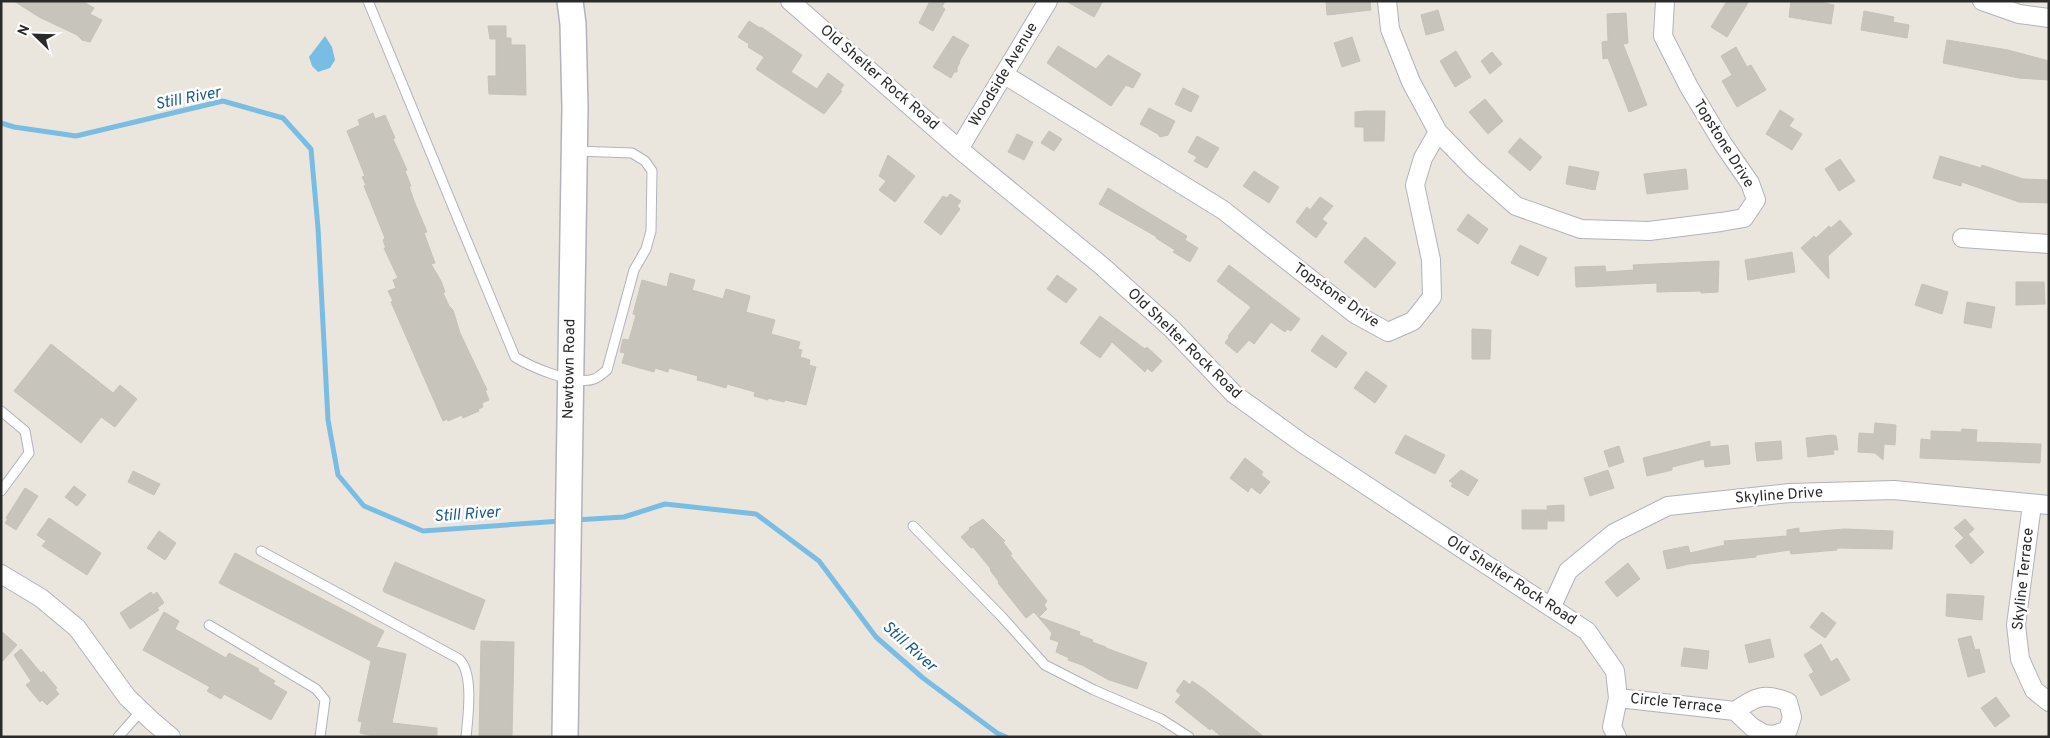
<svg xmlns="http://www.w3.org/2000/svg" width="2050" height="738" font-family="Overpass,sans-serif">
<rect width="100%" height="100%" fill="#ebe6dd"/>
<!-- water -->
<path fill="#79bde4" d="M325 36 332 47 335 60 330 68 318 72 312 66 309 57Z"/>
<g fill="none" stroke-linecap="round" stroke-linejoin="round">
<!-- stream -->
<path stroke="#79bde4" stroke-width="5" d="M1 123 14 127 76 136 223 101 283 118 311 149 318 228 328 420 338 475 364 506 423 531 561 521
M575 520 624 517 665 504 756 514 819 561 876 637 923 678 997 733 1006 737"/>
</g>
<!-- building -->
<path fill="#c7c4bc" stroke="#c6c2b7" d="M14 1H82L94 8 90 14 102 20 90 42 82 40 77 35 39 17Z
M930 1H945L942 7 945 9 933 31 919 23Z
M1066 1H1103L1094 17Z
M1326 1H1370L1371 10 1327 15Z
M1727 1H1749L1727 37 1711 27Z
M1791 1H1815L1834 5 1831 24 1789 17Z
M1438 10 1444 30 1426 35 1421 15Z
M1864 11 1894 17 1893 22 1909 25 1907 38 1861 30Z
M1626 13 1628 43 1623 44 1647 105 1629 112 1608 58 1603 59 1602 42 1608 41 1607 14Z
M749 21 760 28 761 27 802 55 791 72 817 89 828 73 844 85 840 90 842 91 824 114 756 69 764 57 748 47 749 44 738 37Z
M488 26H506V38H511V45H525L526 95 489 94 488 76H496V39H490Z
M953 36 969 45 959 62H960L957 68V72H954L951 78 933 67Z
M1352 37 1360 61 1342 67 1334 43Z
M1947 40 2008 50 2049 61V80L2019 78 1943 63Z
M1058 46 1096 69 1108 55 1141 74 1133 88 1126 85 1111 106 1047 63Z
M1736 47 1747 67 1751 65 1766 90 1737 107 1722 81 1732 75 1721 56Z
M1456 51 1471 77 1455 87 1440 61Z
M1492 52 1502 64 1490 74 1481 61Z
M1183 88 1199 96 1191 112 1175 104Z
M1485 99 1503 121 1488 134 1469 112Z
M1149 108 1175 121 1168 135 1160 137 1158 134 1140 124Z
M1780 110 1794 119 1789 126 1802 134 1792 150 1766 134Z
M1365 111H1385L1384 141H1364V127H1355V112Z
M373 113 375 119 385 115 395 138 393 139 407 170 405 171 411 186H409L414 201 427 232 424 233 435 263 431 264 441 281 445 292 443 293 449 306 453 310 460 333 487 390H485L489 400 482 403 483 407 478 409 479 411 463 418 462 415 448 421 447 419 443 421 391 302 393 301 388 291 396 288 393 280 398 278 384 248H386L383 240 385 238 364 186 366 185 362 177 365 176 347 131 360 125 358 120Z
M1049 131 1062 139 1054 151 1041 143Z
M1017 134 1033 142 1024 160 1008 152Z
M1197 136 1219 148 1207 168 1194 161 1197 157 1188 152Z
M1520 138 1542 157 1530 171 1508 152Z
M888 155 915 176 895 202 879 190 886 181 879 176Z
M1940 156 1981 168 1982 165 2023 179 2049 180V203L2019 202 1962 182 1961 186 1933 178Z
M1840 159 1855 181 1839 191 1825 169Z
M1569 166 1599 172 1595 190 1566 184Z
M1686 169 1688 189 1647 194 1644 174Z
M1254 171 1279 187 1269 203 1243 186Z
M1108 188 1187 236 1185 240 1198 248 1190 262 1173 252 1175 250 1156 238 1157 237 1099 204Z
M950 194 961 201 957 206 960 209 941 235 924 222 943 196 947 198Z
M1320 197 1333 206 1322 219 1327 223 1316 238 1296 222 1307 207 1310 210Z
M1468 214 1488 229 1478 244 1457 230Z
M1840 220 1852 234 1828 256 1829 279 1801 248 1814 236 1816 238 1829 226 1831 228Z
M1365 237 1396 263 1375 288 1344 262Z
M1520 245 1547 258 1538 276 1511 263Z
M1792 252 1795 272 1748 280 1745 260Z
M1719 261 1718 292 1701 293V291L1657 292V283L1576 287 1575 267 1605 266 1606 272 1634 270 1633 265Z
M1229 265 1300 319 1291 331 1287 329 1285 332 1271 322 1254 344 1249 340 1237 353 1225 343 1229 337 1228 336 1251 307 1217 281Z
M670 273 695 280 692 290 723 299 726 289 750 296 746 312 775 320 771 334 800 342 798 349 802 350 800 357 810 360 809 365 816 367 806 405 785 400 784 402 768 398V400L754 396 755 392 727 384 726 388 709 383 697 380 698 376 669 368 668 372 655 368 654 372 622 363 625 353 620 352 623 339 629 340 636 315 633 314 642 280 667 287Z
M1057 275 1077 289 1066 303 1047 289Z
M2016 282H2044L2045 304 2016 305Z
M1922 284 1948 292 1942 314 1915 305Z
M1967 302 1995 307 1991 328 1964 323Z
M1100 316 1145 349 1147 347 1162 361 1152 372 1147 368 1145 372 1112 342 1100 358 1080 343Z
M1472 329 1491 330 1490 359H1472Z
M1322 335 1347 353 1336 368 1311 351Z
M51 344 113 393 120 385 137 399 115 427 101 417 81 443 14 391Z
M1366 371 1387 386 1375 403 1354 388Z
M1875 423 1896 425 1895 445 1884 444 1883 460 1875 453 1858 452 1859 433 1874 434Z
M1962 429 1977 430 1976 442 2041 444 2040 463 1920 458 1921 439 1931 440V431L1961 432Z
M1405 435 1445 455 1435 474 1395 453Z
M1832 435 1836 436 1838 450H1833L1834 454 1808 457 1806 438Z
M1710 441V447L1728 445 1730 464 1705 467 1704 459 1672 467V470L1647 476 1643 458Z
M1781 441 1782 459 1757 461 1755 443Z
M1619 446 1624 462 1609 467 1604 451Z
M1245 458 1263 472 1261 475 1270 482 1260 494 1251 487 1248 492 1230 478Z
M1461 470 1478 480 1468 496 1451 486 1453 483 1449 481Z
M1608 470 1614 488 1590 496 1584 478Z
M133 471 160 484 154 495 128 482Z
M74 486 86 495 77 506 65 497Z
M25 488 38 496 16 530 5 523 8 519 6 518Z
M1564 505V521H1548L1547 506Z
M1522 510H1547V529H1522Z
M49 518 101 553 87 575 42 546 46 541 37 535Z
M983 519 1005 541 1003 542 1012 554 1010 555 1047 601 1044 605 1047 609 1039 617 1080 632 1079 635 1093 640 1092 642 1106 647V648L1147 663 1137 689 1109 680 1082 665 1068 660 1069 658 1056 652 1059 642 1050 639 1052 633 1034 612 1026 618 998 583 999 582 990 570 991 569 973 547 971 548 961 537 970 529 969 528Z
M1965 519 1974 529 1964 538 1954 528Z
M1799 528V533L1844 529 1893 531 1892 549 1837 548V550L1791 554 1790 550 1756 555V557L1689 564 1667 569 1663 551 1688 546 1690 553 1725 545 1724 541 1787 536V530Z
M159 531 176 543 165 560 147 548Z
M1968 534 1984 552 1971 564 1955 546Z
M235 553 384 631 376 647 406 654 392 723 437 728V737H377L360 733 362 722 358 721 371 661 219 583Z
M395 562 485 600 474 630 384 592 383 590Z
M1628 563 1640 579 1617 597 1605 582Z
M151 592 153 595 157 592 164 603 157 608 159 610 130 629 120 613Z
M1947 594 1984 596 1982 620 1946 616Z
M164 612 179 621 175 629 226 658 229 653 259 669 258 671 275 681 273 684 287 692 271 720 224 694 221 699 207 691 210 687 143 650Z
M1822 612 1836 623 1825 638 1810 627Z
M1 631 17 645 1 663Z
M1971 636 1975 650 1979 649 1985 672 1968 677 1958 639Z
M1770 639 1774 657 1749 663 1745 645Z
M481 641 514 642 512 737H479Z
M1821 644 1831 662 1837 658 1850 680 1821 696 1809 675 1814 672 1804 655Z
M1684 648 1709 651 1707 669 1681 666Z
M21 649 41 673 43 671 57 688 55 689 59 694 47 705 42 700 40 702 26 685 31 681 14 655Z
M1184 680 1190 685 1192 681 1204 689 1264 737H1222L1211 728 1210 730 1175 702 1181 695 1176 691Z
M1996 697 2010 716 1995 727 1981 708Z"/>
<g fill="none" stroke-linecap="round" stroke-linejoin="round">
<defs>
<path id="service" d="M368 1 515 357C531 367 575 386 594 379 598 378 603 373 607 370L634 270 646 249 651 231 652 171 645 161 632 153 576 151
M1 411 25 431 29 453 1 491
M913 526 1002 617 1045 665 1094 690 1161 719 1189 737
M261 551 459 659C474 673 468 717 466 737
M209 625 316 689 325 700 320 737
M118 737 141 711"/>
<path id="minor" d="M790 1 959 149 1102 266 1172 329 1234 394 1302 443 1587 631 1615 671 1618 698 1612 727 1617 737
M1387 1 1390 29 1411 82 1438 132 1473 168 1516 206 1581 229 1649 231 1721 222 1744 218 1756 200 1750 183 1723 144 1689 87 1663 36 1665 1
M1982 1 2019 14 2049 18
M1005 75 1223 210 1355 314 1388 332 1413 321 1432 297 1431 260 1415 185 1423 158 1438 132
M959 149 1048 1
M1962 238 2049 244
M2032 505 2016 625 2020 659 2034 690 2049 702
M1 574 41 598 77 628 127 697 152 721 171 737
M1552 606 1568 571 1614 533 1668 506 1790 493 1894 490 2049 505
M1618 698 1735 711 1752 727 1764 734 1774 735 1788 730 1792 717 1788 702C1764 692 1755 697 1735 711"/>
<path id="secondary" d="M565 737 575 108 573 24 570 1"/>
</defs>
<!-- service casing -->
<use href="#service" stroke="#b1b2bd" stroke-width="11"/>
<!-- minor casing -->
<use href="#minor" stroke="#b1b2bd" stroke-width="20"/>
<!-- secondary casing -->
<use href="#secondary" stroke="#b1b2bd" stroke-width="28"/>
<!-- service -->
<use href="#service" stroke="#fff" stroke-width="9"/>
<!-- minor -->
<use href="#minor" stroke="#fff" stroke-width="18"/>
<!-- secondary -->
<use href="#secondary" stroke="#fff" stroke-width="25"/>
</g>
<g text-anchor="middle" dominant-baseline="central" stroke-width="5" stroke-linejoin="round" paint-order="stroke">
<!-- street labels -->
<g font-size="15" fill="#2a2a2a" stroke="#fff">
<text transform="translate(1004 75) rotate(-59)">Woodside Avenue</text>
<text transform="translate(879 78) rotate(41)">Old Shelter Rock Road</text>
<text transform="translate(1723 144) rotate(58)">Topstone Drive</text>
<text transform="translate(1336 296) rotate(35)">Topstone Drive</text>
<text transform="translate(1184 344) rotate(44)">Old Shelter Rock Road</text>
<text transform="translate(570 369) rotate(-89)">Newtown Road</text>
<text transform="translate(1779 496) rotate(-4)">Skyline Drive</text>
<text transform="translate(2024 579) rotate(-84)">Skyline Terrace</text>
<text transform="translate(1511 581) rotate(33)">Old Shelter Rock Road</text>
<text transform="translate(1676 704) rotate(6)">Circle Terrace</text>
</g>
<!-- water labels -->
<g font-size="16" font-style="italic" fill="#195b8f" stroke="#fff">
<text transform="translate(188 99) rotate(-11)">Still River</text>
<text transform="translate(467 515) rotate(-4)">Still River</text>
<text transform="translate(909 647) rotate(42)">Still River</text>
</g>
</g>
<!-- border -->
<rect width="2050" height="738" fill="none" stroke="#2a2a2a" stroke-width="5"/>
<!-- north arrow -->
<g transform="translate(35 35) rotate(293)" stroke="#ffffff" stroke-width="4" paint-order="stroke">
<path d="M0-4L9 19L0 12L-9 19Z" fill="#2a2a2a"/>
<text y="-8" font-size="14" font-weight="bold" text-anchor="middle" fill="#2a2a2a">N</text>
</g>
</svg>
